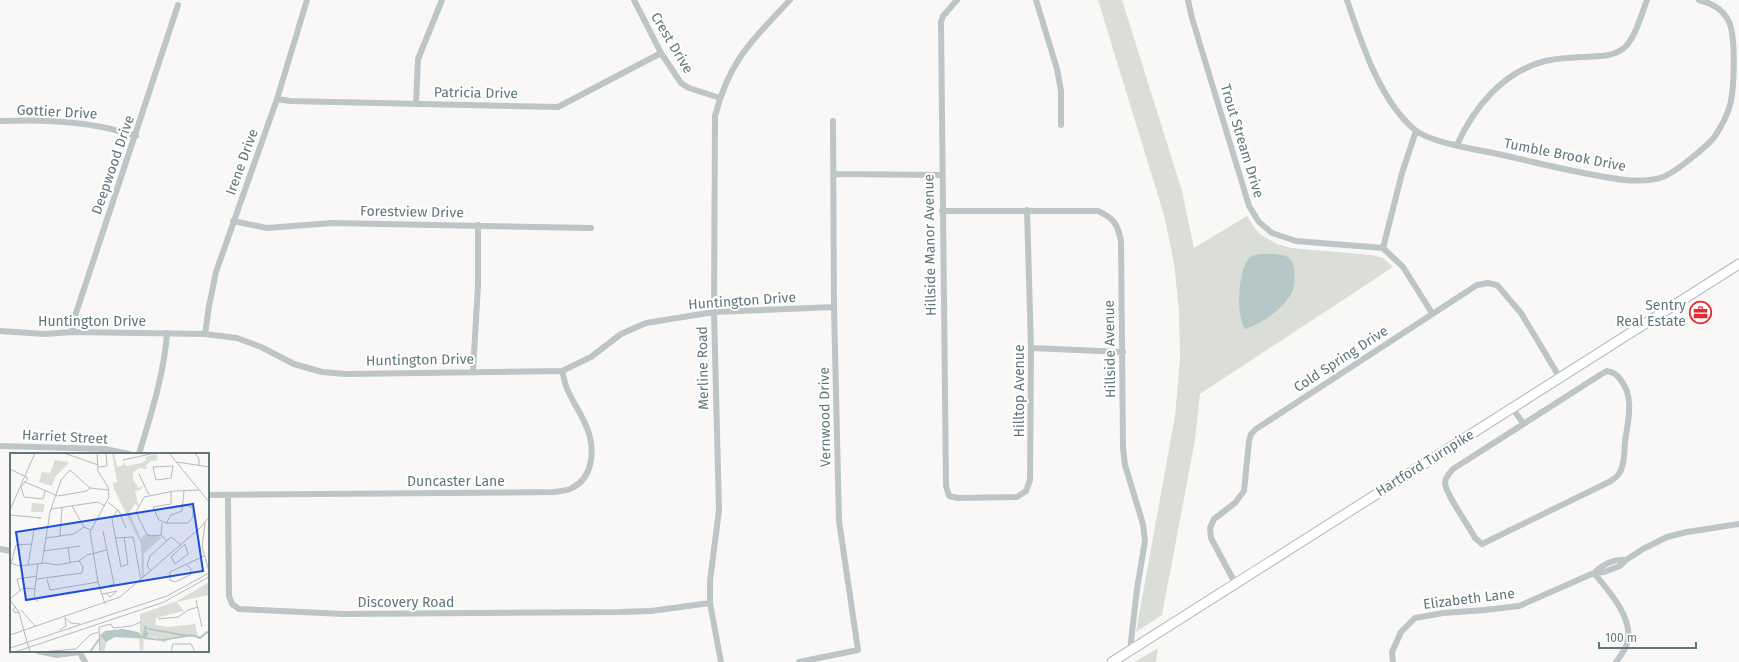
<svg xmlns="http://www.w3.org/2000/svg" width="1739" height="662" font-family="'Fira Sans',sans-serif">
<rect width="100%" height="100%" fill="#f9f8f7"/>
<!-- green -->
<path fill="#dbded6" d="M1098 0H1122L1182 191 1194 248 1247 216 1253 226 1261 235 1277 244 1291 248 1372 255 1383 258 1393 267 1200 394 1195 440 1162 615 1136 632 1175 416 1180 359 1179 311 1174 263 1164 215Z
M1158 648 1156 662H1135Z"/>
<!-- water -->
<path fill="#b5c7c7" d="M1260 254C1269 254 1280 253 1288 257 1292 260 1294 265 1294 270 1295 279 1295 286 1291 294 1283 309 1261 324 1245 329 1236 316 1238 275 1247 261 1250 256 1255 255 1260 254Z"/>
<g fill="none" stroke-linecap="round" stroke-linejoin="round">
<defs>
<path id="secondary" d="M1112 662 1739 264"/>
</defs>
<!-- secondary casing -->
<use href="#secondary" stroke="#b0babc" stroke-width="11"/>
<!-- street -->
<path stroke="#bdc5c7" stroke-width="6" d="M634 0 661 53 681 83 689 88 720 98
M957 0 943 16 941 22 946 486 949 496 958 498 1017 497 1026 491 1030 480 1031 348 1027 210
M1036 0 1057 69 1061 91V125
M1188 0 1192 18 1243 186 1249 206 1259 222 1272 233 1296 241 1383 248 1403 267 1432 313
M1347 0C1361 42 1380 101 1415 130 1431 143 1480 150 1502 155 1543 164 1584 175 1625 180 1637 181 1652 181 1663 177 1674 173 1708 146 1715 136 1721 127 1727 116 1730 105 1734 89 1737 32 1727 18 1721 8 1711 3 1699 0
M277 99 290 101 558 107 661 53
M416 103 418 59 442 0
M0 121C45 119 93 121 136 136
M1457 145C1474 107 1503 72 1545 61 1556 58 1569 58 1581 57 1596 56 1613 58 1625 47 1636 36 1641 15 1647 0
M835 174 941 175
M942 211H1098C1114 218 1118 225 1121 241L1123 448 1125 465 1143 524 1145 541 1137 589 1131 641V650
M233 221 267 228 332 223 591 228
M1383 248 1402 173 1416 131
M0 331 45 334 72 332 205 334 237 338 261 347 294 364 322 372 346 374 562 371 591 357 621 334 646 323 714 312 834 307
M72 332 75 316 178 5
M205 334 209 306 216 272 277 99 307 0
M1031 348 1123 352
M473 371 478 285V225
M1607 371C1613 372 1617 374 1620 379 1635 397 1628 420 1625 442 1624 452 1625 466 1618 475 1617 477 1613 479 1611 481L1482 544 1475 538C1469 526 1446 495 1445 483 1445 477 1450 473 1453 469L1600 375Z
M1512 408 1523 423
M0 446 105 449 129 454
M139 454C151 414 164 375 167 333
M208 495 554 492C560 491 567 491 572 488 594 477 595 448 587 428 582 415 574 404 568 391 565 385 564 377 562 371
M228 496 229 596 232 604 239 609 343 614 620 612 651 611 710 603
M0 549 11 551
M1594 573C1608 590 1632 616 1628 640 1627 647 1620 657 1616 662
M1594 573C1603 564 1614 559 1626 560
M1235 583 1211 538 1210 528 1214 519 1235 503 1244 491 1249 441 1251 434 1256 429 1477 285 1488 283 1497 285 1521 313 1560 378
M38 651 57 655 79 652
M79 651 85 662
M721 662 710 603V581L719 510 714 312 715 116C729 61 752 40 790 0
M799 662 858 650 839 521 834 307 833 121
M1393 662 1392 652 1401 632 1415 618 1443 613 1485 610 1519 606 1594 573 1604 572 1620 566 1626 560 1643 549 1667 537 1687 532 1739 524"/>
<!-- secondary -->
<use href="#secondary" stroke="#fff" stroke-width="9"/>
</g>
<!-- icons -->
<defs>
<symbol id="office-ring" viewBox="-11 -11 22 22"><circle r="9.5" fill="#fff" stroke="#e32c31" stroke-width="1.5"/><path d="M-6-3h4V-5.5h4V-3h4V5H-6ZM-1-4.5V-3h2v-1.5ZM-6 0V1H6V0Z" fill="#e32c31"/></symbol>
</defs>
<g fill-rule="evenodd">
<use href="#office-ring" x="1688" y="300" width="25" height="25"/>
</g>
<g text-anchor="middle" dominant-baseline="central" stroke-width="4" stroke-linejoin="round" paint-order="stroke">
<!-- street labels -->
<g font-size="14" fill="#5f777b" stroke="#fff">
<text transform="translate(672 43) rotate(59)">Crest Drive</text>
<text transform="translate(476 93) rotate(1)">Patricia Drive</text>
<text transform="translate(57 112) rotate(3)">Gottier Drive</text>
<text transform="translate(1242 141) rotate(73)">Trout Stream Drive</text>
<text transform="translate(1565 155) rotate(11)">Tumble Brook Drive</text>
<text transform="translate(242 162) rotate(-70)">Irene Drive</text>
<text transform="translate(113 165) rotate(-71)">Deepwood Drive</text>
<text transform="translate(412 212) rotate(1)">Forestview Drive</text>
<text transform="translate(930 245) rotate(-91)">Hillside Manor Avenue</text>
<text transform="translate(742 301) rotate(-4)">Huntington Drive</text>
<text x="92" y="321">Huntington Drive</text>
<text transform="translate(1110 349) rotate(-91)">Hillside Avenue</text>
<text transform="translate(1341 359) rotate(-33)">Cold Spring Drive</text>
<text transform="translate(420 360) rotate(-1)">Huntington Drive</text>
<text transform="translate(703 368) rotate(-91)">Merline Road</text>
<text transform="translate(1019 391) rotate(-90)">Hilltop Avenue</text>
<text transform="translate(825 417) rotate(-91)">Vernwood Drive</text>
<text transform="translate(65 437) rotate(3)">Harriet Street</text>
<text transform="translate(1425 463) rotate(-32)">Hartford Turnpike</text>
<text x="456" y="481">Duncaster Lane</text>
<text transform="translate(1469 599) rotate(-7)">Elizabeth Lane</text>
<text x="406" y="602">Discovery Road</text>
</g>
<!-- poi labels -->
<g font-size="14" fill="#5f777b" stroke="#fff" text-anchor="end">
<text x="1686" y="305">Sentry<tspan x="1686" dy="16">Real Estate</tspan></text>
</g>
</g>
<!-- overview -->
<g transform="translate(10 453)">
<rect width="199" height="199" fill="#f9f8f7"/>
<path d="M102 0H104L107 14 113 12 114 9 116 13 131 10 136 7 135 4 146 1 148 7 141 8 136 12 137 16 129 15 123 20V27L129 35 134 32 130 37 125 38 129 54 125 51 119 60 131 85 136 81 152 84 134 100V123L132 125 131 91 104 36 103 30 107 29ZM45 7 58 9V11L45 24 42 33 29 29 32 19 40 20ZM22 50 35 51 33 59H21ZM199 129V142L167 149 174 158 146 165 145 172 158 174 185 171 188 184H161L154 190 146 184 134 185 133 199H130L129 186 104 184 97 188 94 199 90 197 89 182 112 176 130 180V161L167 148Z" fill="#dbded6"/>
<path d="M135 172 139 176 135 177 139 180 135 185 105 184 96 189 90 182 95 178 113 176 128 179 132 184Z" fill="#b5c7c7"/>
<path fill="none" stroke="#b5c7c7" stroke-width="2" d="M139 176 179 183M134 185 152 187 182 182 190 185 197 179 199 180M80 199 90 185"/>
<path fill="none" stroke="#b2bcbe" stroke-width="1" d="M54 0 88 12M87 0 88 18 98 34 99 44 80 79 88 129 95 151M159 0 199 49M185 0 189 6V13M113 7 145 0M167 9 199 14M163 13 161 25 146 27 143 14ZM88 14 97 13 96 0M0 16 18 25 11 34 14 44 33 46 35 38M129 21 139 42M15 29 48 43 77 38 80 35M161 38V51L143 54 149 67 156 70H178L183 64V55L174 51M98 49 109 58 116 75M62 53 74 74 81 77M41 56 88 49 95 53M108 56 102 66 111 114 118 111 114 84M0 57 25 0M0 62 31 65H28M156 70 161 62 172 58 174 38M195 70 192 94 199 118M151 82 152 70M50 83 52 55M36 85 64 81 74 74M105 85 123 84 131 127M157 88 151 82 140 83 136 80 126 59 134 44 164 38 189 37M175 91 178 101 165 111 161 104ZM58 94 60 109M33 98 70 93M0 110 10 113 35 110 47 112 69 108 77 102 96 97M28 110 24 144 28 149M32 110 40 59 51 27 60 17 80 35 98 37M1 111 6 92 22 91M18 112 24 77M177 112 181 116 180 122 165 129 160 127V119L194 103M141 118 137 113 140 103 161 84 171 92M27 126 72 120 73 114 69 108M37 126 40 137 88 129M90 136 104 131 93 78M10 138 7 126 27 123M96 140 100 144 107 138M92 141 107 138M0 146 13 135 25 136M0 147 9 159 14 178M186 147 192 174M6 153 3 157 5 160 9 159M11 157 26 174M55 165 61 170 70 171M148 166 168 164 178 157 188 154M50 177 56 173 55 164M14 178 20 199M0 182 110 144 191 74 199 64M0 195 157 143 199 120M5 199 154 149 199 124M31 199 66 196 80 182 88 179M90 199 89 174 101 171 103 175 121 173 131 169 129 170M161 199 163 191H181L185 199"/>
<path fill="#1d4ed8" fill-opacity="0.15" stroke="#1d4ed8" stroke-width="2" d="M183 51 193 118 16 147 6 79Z"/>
<rect width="199" height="199" fill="none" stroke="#5f777b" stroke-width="2"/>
</g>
<!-- scale -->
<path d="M1599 642v6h97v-6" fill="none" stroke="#5f777b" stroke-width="2"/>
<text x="1605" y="642" font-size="12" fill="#5f777b" stroke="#ffffff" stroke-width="3" paint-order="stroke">100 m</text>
</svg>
